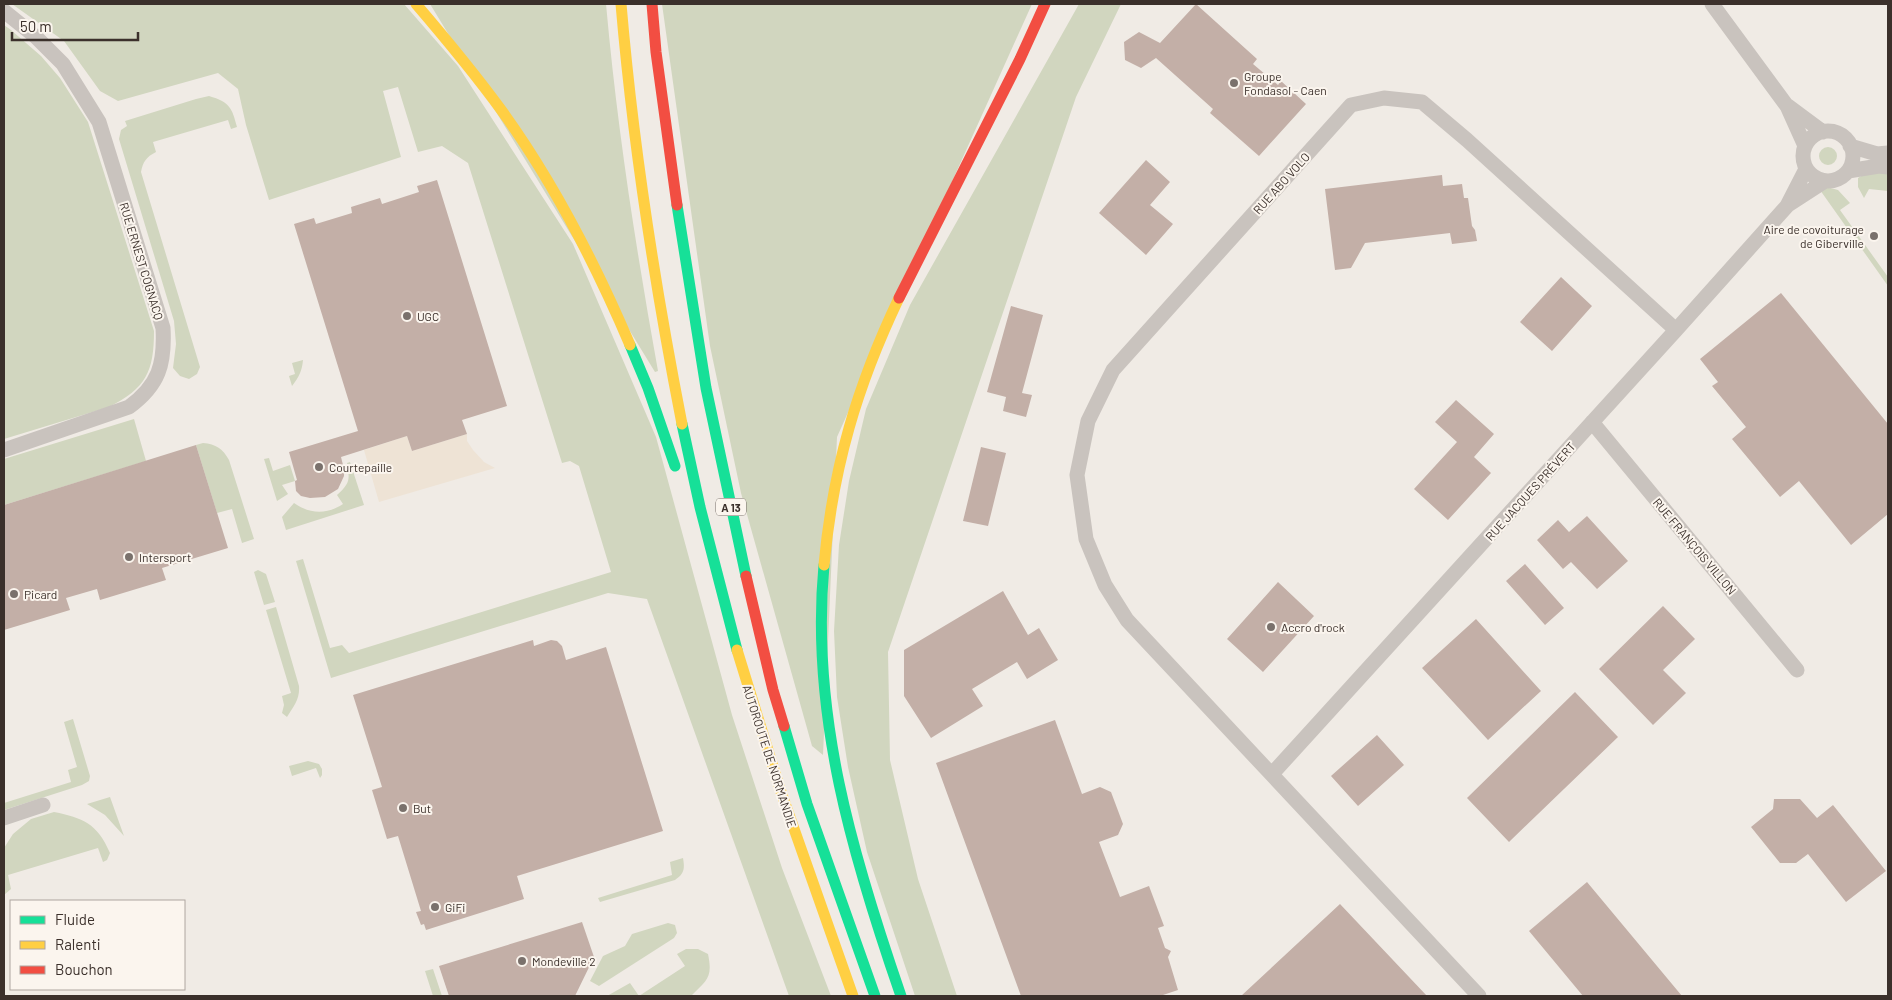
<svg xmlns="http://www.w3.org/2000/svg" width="1892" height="1000" font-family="Barlow,sans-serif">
<rect width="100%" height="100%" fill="#f0ebe5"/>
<!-- green -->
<path fill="#d1d6bf" d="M12 4H404L458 66 573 244 656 437 732 715 782 868 831 996H789L647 599 608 593 331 678 296 561 303 559 330 648 342 645 349 653 611 572 579 466 570 461 562 463 468 163 442 146 418 152 398 87 383 91 401 157 269 200 246 125 238 89 218 73 118 101 100 91 64 41Z
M430 4H606C617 127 636 249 658 371L655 372Z
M662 4H1032L837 437 823 755 812 746 741 493 710 346Z
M1079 4H1121L1076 97 888 652 890 760 918 879 957 996H915L867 852 848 767 837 697 834 631 839 545 849 481 866 409 910 305Z
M4 25 11 30 41 56 60 78 88 122 154 331C154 372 146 388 109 407L4 439Z
M209 96C230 102 232 108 237 127L231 129 228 120 153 142 156 152C146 157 143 162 141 172L200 367 197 374 189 379 180 376 173 368 176 344 174 321 119 139 121 130 127 126 125 121 196 99Z
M1819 156a9 9 0 1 1 18 0a9 9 0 1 1-18 0Z
M1888 172V191L1869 189 1864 198 1858 187V178L1866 173Z
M1827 187 1838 190 1850 203 1840 210 1888 277V286L1820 190Z
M303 360C302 371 299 377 292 386L289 376 295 374 292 363Z
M134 419 146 461 4 505V459Z
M203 443C216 444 223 449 229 460L254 539 242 543 232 509 217 513 196 445Z
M269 458 273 471 290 465 295 481 282 485 288 494 277 501 264 459Z
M350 462 364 505 286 530 282 517 294 503C310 514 326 515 343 504L337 495C350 483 350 480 347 463Z
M258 570 266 574 275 602 264 605 254 572Z
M276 607 299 686C300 699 294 706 287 717L282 713 284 705 282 696 291 693 266 610Z
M73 719 90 776 89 781 82 785 4 810V803L71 782 68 770 77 767 64 722Z
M308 761 319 764 322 769V775L320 778 316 768 292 776 289 766Z
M110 797 124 836 105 815 87 804Z
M54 812C83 818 97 823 110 853L107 860 103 862 98 848 8 875 11 889 4 895V848L13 834 31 819Z
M683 858C685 869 684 874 675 880L600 902 598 898 672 875 670 862Z
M668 923 675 925 677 933 674 938 599 986 590 981 603 956 625 946 632 934Z
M686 949H698L708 954C713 978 707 980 691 996H607L630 983 639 996 685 966 677 954Z
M433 969 442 996H433L425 971Z"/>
<!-- plaza -->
<path fill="#eee3d5" d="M467 434V441L473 450 484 462 495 468 379 502 364 450 407 436 412 451Z"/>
<!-- building -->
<path fill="#c3afa7" d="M1196 4 1257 59 1253 64 1278 85 1281 81 1306 104 1259 156 1210 113 1213 109 1156 58 1141 68 1125 60 1124 42 1139 32 1160 43Z
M1146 160 1170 182 1150 205 1173 224 1146 255 1099 213Z
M1442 175 1443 186 1462 184 1464 198H1468L1472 226 1475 230 1477 241 1452 244 1450 233 1365 243 1351 268 1335 270 1325 189Z
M437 180 507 406 462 420 467 434 412 451 407 436 341 457 344 469V476L338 489 325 497 310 498 301 496 296 491 295 481 297 480 289 452 358 431 294 224 314 218 316 224 352 213 351 207 380 198 382 204 419 192 417 186Z
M1561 277 1592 306 1552 351 1520 322Z
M1781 293 1888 424V514L1851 545 1799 481 1780 497 1757 469 1732 439 1746 427 1712 386 1718 382 1700 359Z
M1011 306 1043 315 1022 393 1032 395 1026 417 1003 411 1006 397 987 392Z
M1456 400 1494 434 1474 457 1491 473 1448 520 1414 489 1457 442 1435 422Z
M196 445 228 548 162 568 166 580 100 600 97 589 66 598 70 610 4 630V505Z
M981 447 1006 453 988 526 963 521Z
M1587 516 1628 561 1597 589 1571 562 1563 569 1537 540 1558 520 1569 532Z
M1525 564 1564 608 1545 625 1506 581Z
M1278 582 1314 616 1263 672 1227 639Z
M1003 591 1028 635 1039 628 1058 660 1027 679 1017 662 972 689 983 706 931 738 904 696V650Z
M1663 606 1695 639 1663 670 1686 693 1653 725 1599 669Z
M1476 619 1541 691 1488 740 1422 668Z
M533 640 534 646 551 640 557 641 562 646 566 660 606 647 663 831 517 876 524 899 426 930 424 924 421 925 416 912 421 911 398 836 387 839 372 790 382 787 353 695Z
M1575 692 1618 737 1509 842 1467 798Z
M1055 720 1082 794 1100 787 1111 792 1123 824 1118 835 1099 842 1120 897 1149 886 1164 926 1158 928 1165 948 1171 951 1168 957 1178 990 1160 996H1021L936 763Z
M1377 735 1404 765 1358 806 1331 776Z
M1774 799H1800L1817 818 1833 805 1886 871 1846 902 1808 854 1796 863H1780L1751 827 1773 809Z
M1587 882 1682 996H1583L1529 931Z
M1340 904 1427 996H1241Z
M582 922 594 957 575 996H449L439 966Z"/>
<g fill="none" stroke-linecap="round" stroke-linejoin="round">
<!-- street -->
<path stroke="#c9c3be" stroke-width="15" d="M1712 4 1787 106 1805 146
M4 11 36 37 63 64 99 122 163 328C165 364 159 385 129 407L4 450
M1788 106 1823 132
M1803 156a25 25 0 1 1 50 0a25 25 0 1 1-50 0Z
M1850 146 1877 154 1888 153
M1848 171 1879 166 1888 167
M1788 205 1825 181
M1592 422 1797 670
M1272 774 1676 330 1787 206 1806 169
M4 818 43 805
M1479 996 1127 620 1105 585 1086 539 1077 475 1088 421 1113 370 1351 105 1384 98 1422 102 1467 140 1676 330"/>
<!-- fast -->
<path stroke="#16e098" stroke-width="11" d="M677 205 706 388 746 576
M630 345 648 388 675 466
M682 424 700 507 737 650
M824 565C810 714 853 857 901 996
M784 726 807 804 875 996"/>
<!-- slow -->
<path stroke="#ffcf43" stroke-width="11" d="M416 4C446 39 475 74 502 111 554 183 595 263 630 345
M621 4C633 145 655 286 682 424
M824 565C833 467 857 386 899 298
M737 650 780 789 853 996"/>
<!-- jam -->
<path stroke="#f24e42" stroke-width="11" d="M652 4 656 52 677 205
M899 298 1020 59 1045 4
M746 576 773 690 784 726"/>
</g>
<!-- markers -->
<g fill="#7a716c" stroke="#fbf5ee" stroke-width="2">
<circle cx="1234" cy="83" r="5"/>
<circle cx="1874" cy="236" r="5"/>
<circle cx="407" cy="316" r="5"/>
<circle cx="319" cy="467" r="5"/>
<circle cx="129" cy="557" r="5"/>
<circle cx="14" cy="594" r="5"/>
<circle cx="1271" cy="627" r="5"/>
<circle cx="403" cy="808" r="5"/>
<circle cx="435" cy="907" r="5"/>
<circle cx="522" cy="961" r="5"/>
</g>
<g text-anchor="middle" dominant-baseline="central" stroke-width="4" stroke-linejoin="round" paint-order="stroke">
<!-- shield labels -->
<rect fill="#fbf5ee" stroke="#756b66" stroke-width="1" x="716" y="498.5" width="30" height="17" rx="4"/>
<g font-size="11" font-weight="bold" fill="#3b302b">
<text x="731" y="507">A 13</text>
</g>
<!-- poi labels -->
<g font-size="12" fill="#3b302b" stroke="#fbf5ee" text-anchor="start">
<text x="1244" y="76">Groupe<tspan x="1244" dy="14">Fondasol - Caen</tspan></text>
<text x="1864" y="229" text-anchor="end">Aire de covoiturage<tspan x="1864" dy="14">de Giberville</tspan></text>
<text x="417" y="316">UGC</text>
<text x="329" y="467">Courtepaille</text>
<text x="139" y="557">Intersport</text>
<text x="24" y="594">Picard</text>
<text x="1281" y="627">Accro d'rock</text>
<text x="413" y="808">But</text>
<text x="445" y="907">GiFi</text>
<text x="532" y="961">Mondeville 2</text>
</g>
<!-- street labels -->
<g font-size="12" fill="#3b302b" stroke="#fbf5ee">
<text transform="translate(1281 183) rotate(-48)">RUE ABO VOLO</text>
<text transform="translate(142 261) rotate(73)">RUE ERNEST COGNACQ</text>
<text transform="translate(1530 491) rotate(-48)">RUE JACQUES PRÉVERT</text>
<text transform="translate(1695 546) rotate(50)">RUE FRANÇOIS VILLON</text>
<text transform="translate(770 756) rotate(72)">AUTOROUTE DE NORMANDIE</text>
</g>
</g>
<!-- border -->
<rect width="1892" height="1000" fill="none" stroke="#3b302b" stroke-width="10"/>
<!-- legend -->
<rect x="10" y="900" width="175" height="90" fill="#fbf5ee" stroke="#aea6a0"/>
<rect x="20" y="916" width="25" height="8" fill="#16e098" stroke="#aea6a0"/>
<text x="55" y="925" font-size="15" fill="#3b302b">Fluide</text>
<rect x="20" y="941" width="25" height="8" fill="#ffcf43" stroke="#aea6a0"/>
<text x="55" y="950" font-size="15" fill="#3b302b">Ralenti</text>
<rect x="20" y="966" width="25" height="8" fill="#f24e42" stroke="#aea6a0"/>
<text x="55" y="975" font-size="15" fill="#3b302b">Bouchon</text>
<!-- scale -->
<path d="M12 32v8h126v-8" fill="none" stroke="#3b302b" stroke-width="2.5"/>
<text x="20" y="32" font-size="15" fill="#3b302b" stroke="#fbf5ee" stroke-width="4" paint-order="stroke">50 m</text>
</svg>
